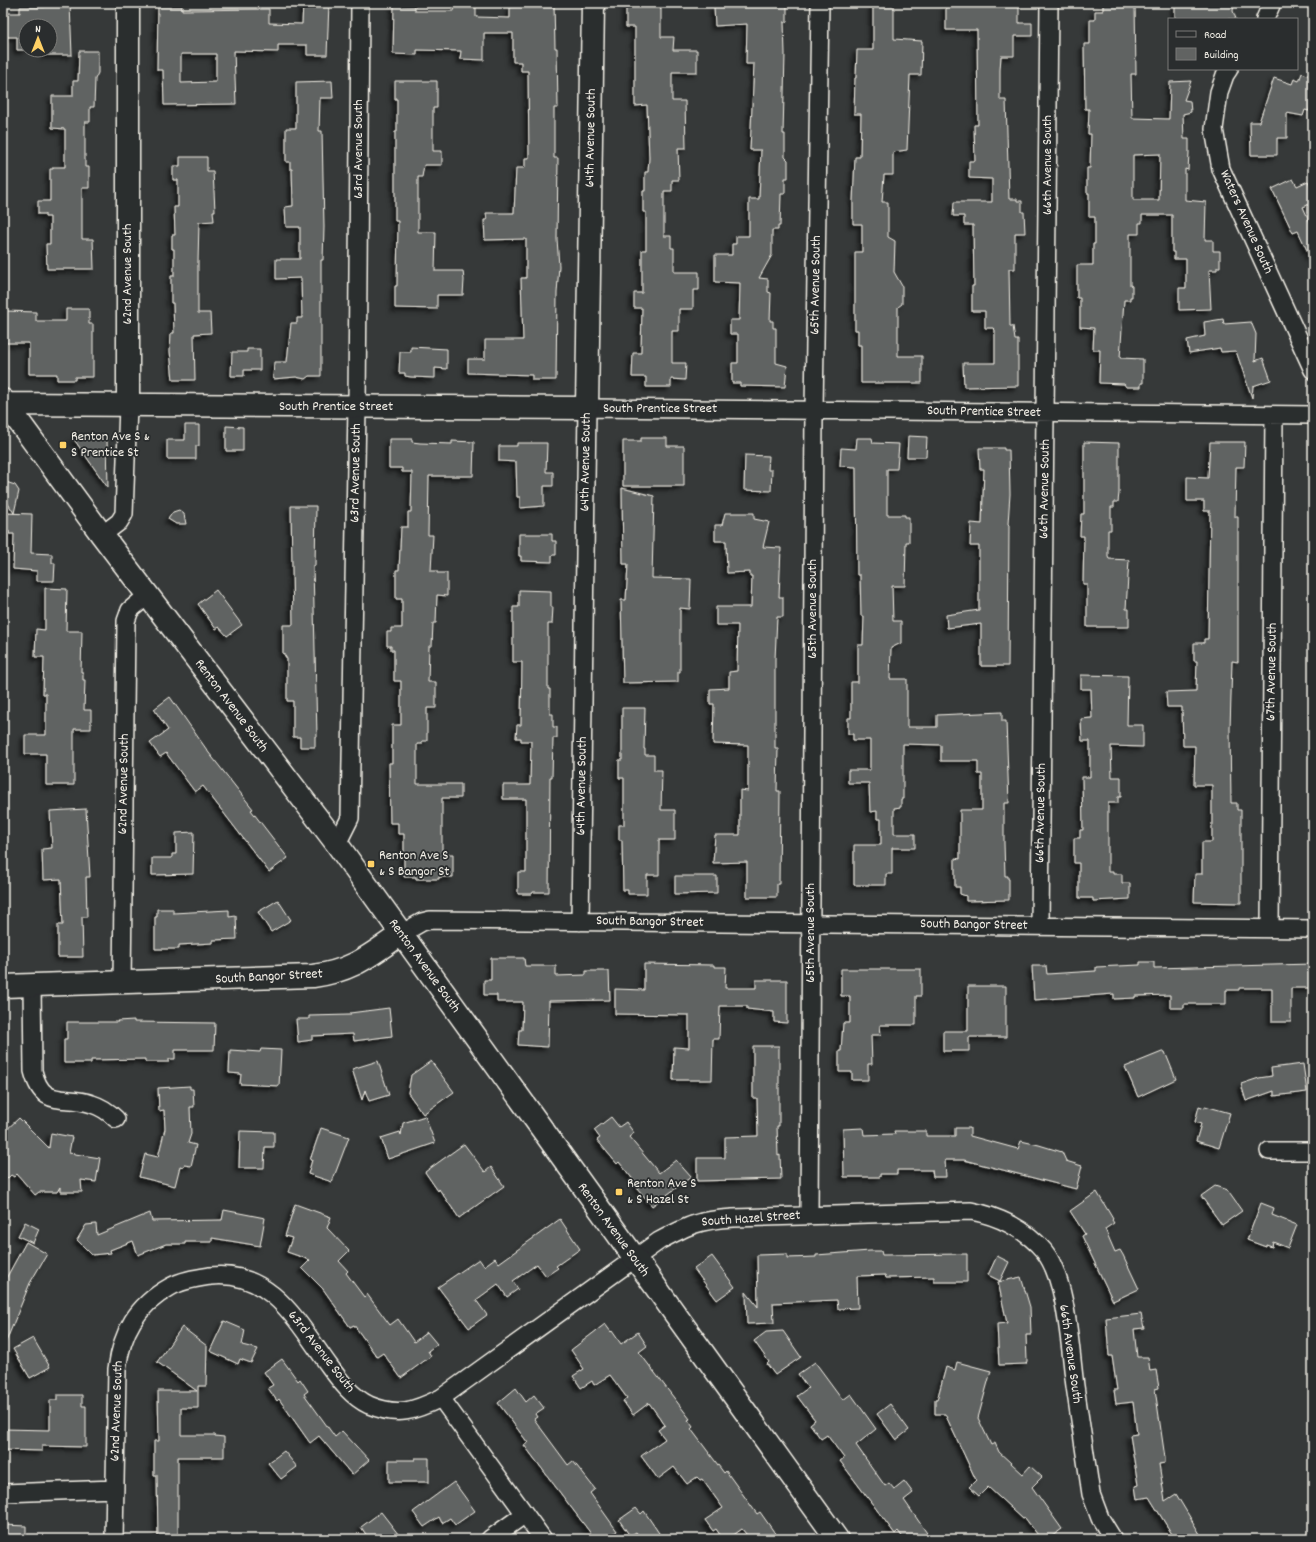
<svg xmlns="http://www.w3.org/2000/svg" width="1316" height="1542" font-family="Dekko,sans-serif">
<defs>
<filter id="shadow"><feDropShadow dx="-3.5" dy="3.5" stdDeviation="2" flood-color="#0009"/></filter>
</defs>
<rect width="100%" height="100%" fill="#363939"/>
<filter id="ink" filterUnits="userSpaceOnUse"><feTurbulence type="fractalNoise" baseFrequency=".025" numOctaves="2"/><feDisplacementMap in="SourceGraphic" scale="8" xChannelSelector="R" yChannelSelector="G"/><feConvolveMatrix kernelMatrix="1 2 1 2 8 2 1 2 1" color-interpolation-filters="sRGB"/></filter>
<g filter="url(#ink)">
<!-- building -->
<path fill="#616362" stroke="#f4f1e8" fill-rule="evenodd" filter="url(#shadow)" d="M45 3 70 4 72 55H45V50H50V26H26V50H17V37H6L7 13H20V7H45Z
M303 3H329L327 55H307V45H278V52L234 51 236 104 164 105 163 70H157L158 6H182V10L269 9V23L302 24ZM181 54H216V82L181 83Z
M626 3H661V37H674L673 50H697V72H672V101H685L686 148H678L679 180H672V191H664V236H671V248H674V272H699V290H693V309H679V331H672V363H686L685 380 671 379V387H646V377H632L633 353H641L642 308H634V293H642V250H646V212H643V191H645V172H648L649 158 647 105 635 106V27H626Z
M749 3H787V22H784L785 54 783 134H785V157L788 160V178H785V194H781L780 226H778V230H772V255L759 278 768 279V292L771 293 770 321H773V328H776V363L787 366 785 387 740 386V383H732V363H738V334H730V320H739L740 283 715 282V255H732V244H736V236H749V199H759L761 150H750L754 64H746L747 24 715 26 714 6Z
M873 3H894V39L922 41 921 75H910L907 150 893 152V175H884L882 202H888V237L895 241 894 272 902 286V304L898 307V356H922V383H861V345H858V330H855V252H862V224H853V202L855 157H860L861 114H854L855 78H856L857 50H873Z
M1019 3V23H1032V36H1014V56H1001L1000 70V100H1006L1009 199H1017V201H1022V212H1024L1025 233H1015V269H1009L1010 326H1013L1015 340H1018V386L964 387 963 363H995V330L993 328H985V311H972V286H974L973 225H964V216H953L954 202H992V179L969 178V161H975L974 125H978L977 30H946V4Z
M1103 3H1135L1136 74H1131L1132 118 1169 119 1170 82 1191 81 1184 100 1190 101 1191 112 1183 114 1184 139H1189V153L1188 170 1185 169V200L1206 202 1205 240H1213V251H1220V267H1217V270H1209L1211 309 1179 310V288H1186V259H1174V252H1172V215H1142V223H1139V234H1130V285L1132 286V297H1130V300H1124L1120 358 1143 359V383H1141V387H1126L1124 384 1099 383 1100 350H1093L1094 328 1080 327V298H1077V265H1093V244H1095V217H1089V193H1087V168H1090L1091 134H1088L1089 109H1085L1084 44H1090V20H1095V11H1103ZM1160 154 1159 200H1133V155Z
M1208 3H1234L1233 11 1236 19H1175V5H1208Z
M455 4 476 5V17L510 18V7L554 4 555 48H557L558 108H554V158H558L557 239 559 266 557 293 556 380H532V375L468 373V359H485V340H523L521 278H526V239L485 240 484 220H487L486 213H514L516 168H525V158H529L528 71H521V62H513V33H484V60L460 59 461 51 417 50V55L393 54 394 5 415 6V11H454Z
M79 51H98V73L95 79 94 107H90V122H85V167H89V188H82V239H93L94 269H47L46 244H50V217H45V214H38V201H50V169H53V167H65V129L52 128V96H73V81H78Z
M1302 73 1313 77V98L1309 111 1305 110 1303 116 1287 113V138H1277V155H1251L1250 122H1259L1274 78 1292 84 1294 79 1299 81Z
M332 81 333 98H320L319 131H322L324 227 323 260H321V376H309L305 379 296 377 273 379 274 362H287L291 323H297V318H302L301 278 276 279V259H300V227H286L285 207 293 206 292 169H290V162H286V128H296V82Z
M395 81H437V108H433V151H442V165H424L422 177H418V232H436L435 271H463L464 280 463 295H437V309L395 308V286H397L398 221H395V132H397V99H395Z
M180 157H207V171H213L215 211H213L214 221 199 222 198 262V313H210L211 333 194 334 195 380H173L170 351 171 333H174L173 303H171V276H174V249H172V235H175L174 207H178V180H173V166H180Z
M1293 179 1297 186 1308 181 1313 191V203L1303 207 1313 229V263L1298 231 1293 233 1272 189Z
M66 309H89V324H93V377H75V380H57V374H29V343H6V311L36 312V321H66Z
M1223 319 1224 324 1251 322 1256 334 1255 361 1263 358 1271 380 1253 386 1252 398 1236 351 1221 352 1220 348 1189 353 1187 340 1205 336 1204 322Z
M411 347 447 349V369L435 368V378L411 377 405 376V373H399L400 352H411Z
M247 349H260V370H244V376H231L232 352H247Z
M185 425H199V446H196V459H167V440H185Z
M226 426 243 427V451H226Z
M908 436 927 437 926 457H907Z
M73 438H107L108 488Z
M641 438H667V446H684V486H623V441H641Z
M857 438H872L873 443 899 444 897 469H887V515H905V517H909V542H906L905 586H892L893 621H901V643L891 648 890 679H907V727H937V715L1002 712V721H1006L1009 803H1004V843L1005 876H1008V879H1009V900L966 901V896L960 894V887H955V858L960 859V810H982V774H978V761H941V745L903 744V799H901V807L894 808V834H915V848H892V874H886V885H854V845H881V819H877V811L870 812 869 783H848V770H870V740H853V734H848V718H851V682H858V645H863L864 616H861L860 575H857L856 467 840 466 841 448 856 449Z
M389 439H412V442L420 443 452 444V441L474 442 473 476H429L428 535H433L431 571H437V573H447V596L437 595 436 623H433L432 646H429L428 682H436V708H427V741H422V744H417V784H461V798H442V854H453V877H439V879H416V877H404V834H398V823H390L389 763H392V725H401V681H394V650H391V646H387V632H391V628H402V599H396V570H399L401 527H408V512H411L412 472H402V468H389Z
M1084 442 1119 443V493L1118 502H1114V507H1111V530H1108V557L1109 559 1129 560 1126 609H1129V627H1087V584H1083L1084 536H1080L1081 514H1084Z
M1210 442H1245L1244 467H1236L1235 517H1238V662L1232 661 1230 729 1231 803H1237V810H1241V903L1194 902 1195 874H1202V842H1212V785H1194L1195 746H1183L1182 707H1167L1166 692 1196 691 1197 661H1194V643H1204V639H1208L1210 511H1204V501H1187V477L1208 478Z
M517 443H547L546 472H553V486H544V506L520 508V497H517L516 462 499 461V446H517Z
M979 448H1004V450H1009L1010 494 1008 524 1009 525 1008 666H981V624L947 628 946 615 979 610V546H970L971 523 982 524 984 469H980Z
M745 455 769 456 768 470H772L771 491 744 490Z
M3 481 15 485 19 491 14 513 3 496Z
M622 488 654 496 652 578 691 579 690 609 680 608V672H678V682L623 683 621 600H626L628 564H623Z
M291 506H316L315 566H313L317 736H315V747H300V737H293V701H287V659L283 653V625H293Z
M179 510 184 514 186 524H176L168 519 173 512Z
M3 513 32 514 31 553 52 554V563H55L54 581H37V571L13 569 14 534H9V531H3Z
M725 513H754V519L769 522 763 547 781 548 779 597H783V617H777L775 659V748H778L777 791H780L779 884H777V897H747V862L713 863 715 835H740V790L748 791V745L713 744 714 704H710V689L729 688V672L737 671 738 625H716V607H751L752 576H750V572L727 573 726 541H715V525H722Z
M519 534H552V541H556V555H552V562L521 561V556H519Z
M45 588 67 589 66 631H82L81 672H83V680H85L84 710H91V729H74V785H46V754H25V735H46V694H43L44 657H35L36 629 45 630Z
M216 590 242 625 227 636 219 627 216 629 198 604Z
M519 590 551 591V607H553L552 624H548V689H550V714H553V727H557V738H553L552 777H550L549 892H533L532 894H518V872H526V799H503V785H530L531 741H521V738H516L517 725H521L522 662H513V607H519Z
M1081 675 1128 676 1127 725H1143V747L1111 746 1112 777H1121V797H1118V803H1108V872H1113V874H1122V883H1130V899L1093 901V898H1079V863H1074V838H1080V830H1083L1082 777H1090V741H1082L1081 719 1092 718 1091 689H1081Z
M170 697 209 753 253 809 251 810 288 858 269 872 203 786 195 792 166 753 160 757 150 743 168 730 154 709Z
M622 708H645L644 749H645V755H654V770H662L661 810H675V840H659V875H647V894H628V890H623L622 840H619V825H624V778H619V760H622Z
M86 809 90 877H86L87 917H82L83 957H58V925H63L61 879 43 880 42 849 52 848 50 811Z
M194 832 193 874 152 875V858H172V854H176V833Z
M675 876H717V893L675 894Z
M278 900 291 920 271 932 258 912Z
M157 909H173V913L229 910V917L236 916 237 939 213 940V943L179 945V949H155V917H157Z
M491 958H524L525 966H556V976L586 975V971H609L610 1000 549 1001 548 1047 518 1045 519 1030H522L523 1002H497V995H484V980H491Z
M1140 962H1154V968L1313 964V988H1291V1022H1272V988H1239V990H1226V1004H1184V1008H1170V995L1135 996V998L1114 999V994L1034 1000 1032 966H1046L1047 974 1096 971V967L1140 965Z
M644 964 714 965V967H726L725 988H756V980H787V1023L774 1022V1012L747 1009V1006H720L719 1039H713L712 1080H673L674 1047 689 1048V1015L615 1014V989L644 990Z
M841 969H921V996H916V1025H880L881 1035H871L872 1064H868V1080H852V1072H839V1051H841L843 1023H850V996H841Z
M968 986H1006V1037H969V1051H943V1031H968Z
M389 1008 392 1036 354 1041 353 1034 312 1036V1040L298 1042 296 1019H309V1016L350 1015V1013Z
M134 1020V1022L215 1023 214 1050H175V1059H169V1062H145V1059L91 1060V1063H64V1039H67V1022H118L117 1021Z
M753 1046H779V1126H777L778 1156 780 1155 781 1179 697 1181V1158H725V1137L758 1136 757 1098H753Z
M261 1049 281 1050 279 1086 240 1084 241 1074 229 1073 230 1050 260 1052Z
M1162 1052H1165L1176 1079 1138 1097 1125 1067Z
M378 1061 389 1095 369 1101 365 1090 362 1100 352 1069Z
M431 1061 454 1092 423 1114 408 1093 411 1075Z
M1303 1064 1307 1092 1274 1096V1091L1246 1101 1241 1084 1259 1078 1272 1076 1271 1068Z
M190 1086V1089H193L194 1107H190L191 1134 188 1143 196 1145 191 1166 184 1165 183 1167 180 1166 175 1186 139 1177 145 1154 158 1157 165 1129 164 1110 159 1111 158 1088Z
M1199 1106 1205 1108V1106L1230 1113 1219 1148 1196 1141 1201 1124 1195 1122Z
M425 1116 435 1143 388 1159 381 1138 400 1132 401 1135 403 1123Z
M611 1117 619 1127 626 1122 634 1133 629 1137 659 1173 676 1160 691 1177 652 1206 637 1188 639 1187 619 1162 617 1164 597 1140 600 1138 594 1130Z
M19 1118 49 1148 51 1133 72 1137 69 1153 100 1158 96 1182 81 1180 82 1192H60V1187L57 1192H39L35 1195 17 1174 14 1177 11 1175 3 1183V1133Z
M321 1128 349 1137 332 1182 308 1174 312 1160H310Z
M863 1128 864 1135 895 1134 894 1131H926V1136H955V1128H970V1136L1018 1149 1021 1141 1039 1145 1062 1152 1066 1161 1082 1166 1076 1189 964 1160H945L946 1177H933L932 1170H897V1174H880V1177H844L843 1129Z
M240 1131 274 1132V1147H265L264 1168H239Z
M464 1144 485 1172 491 1167 504 1186 459 1218 439 1189 438 1191 425 1172Z
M1215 1186 1227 1190 1242 1211 1222 1225 1201 1196Z
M1097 1192 1113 1219 1112 1220 1114 1223 1105 1229 1115 1252 1120 1250 1123 1255 1139 1289 1113 1301 1082 1236 1085 1234 1070 1211Z
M1261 1203 1274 1208 1272 1215 1297 1225 1288 1248 1273 1242 1272 1247 1266 1245V1247L1247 1240Z
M295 1204 331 1217 327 1228 349 1251 339 1261 348 1271 346 1273 364 1297 367 1294 390 1325 398 1319 414 1342 427 1332 437 1344 428 1351 431 1356 401 1378 383 1353 377 1357 354 1325 350 1327 323 1289 302 1268 310 1260 287 1252 292 1238 285 1236Z
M224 1210 265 1218 260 1246 212 1238V1242H185V1244H166L138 1255 133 1241 110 1250 111 1253 92 1255 77 1240 86 1225 96 1224 97 1235 150 1213 152 1221 222 1220Z
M560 1219 580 1249 556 1266 558 1268 546 1276 537 1264 513 1281 518 1289 507 1297 498 1284 476 1300 487 1315 469 1328 438 1287 479 1259 484 1266 495 1258 499 1263Z
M25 1222 39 1229 33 1243 18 1236Z
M26 1242 47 1254 30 1283 3 1349V1284Z
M870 1251H881L882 1255 967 1254V1282H934V1277L886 1278 885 1275 857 1276 858 1308 838 1309 837 1300 773 1303 774 1323 747 1324 746 1292 758 1307 757 1255 787 1254V1258L816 1257V1255Z
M712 1256 735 1287 717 1300 694 1269Z
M997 1256 1009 1262 1000 1281 988 1275Z
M1021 1277 1030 1307 1031 1335H1026L1027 1361 1026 1364 999 1365 997 1324 1007 1323 998 1282Z
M1141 1314 1144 1328 1134 1329 1137 1357H1148L1150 1371 1156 1370 1159 1388 1155 1389 1165 1458V1463L1159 1464 1165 1501 1176 1494 1203 1539H1175L1149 1497 1137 1499 1135 1486 1138 1485 1130 1435 1137 1434 1133 1402 1116 1404 1114 1390H1117L1112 1356H1109L1106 1318Z
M224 1321 245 1330 242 1345 258 1349 251 1363 240 1359 238 1364 210 1351Z
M605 1324 611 1332 612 1331 621 1344 638 1332 647 1346 639 1352 690 1419 688 1420 693 1427 691 1429 724 1473 726 1471 757 1514 760 1512 779 1539H750L742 1529 728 1539H723L716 1529 713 1531 705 1520 723 1508 702 1479 700 1480 697 1477 687 1484 674 1467 658 1479 641 1456 665 1439 658 1430 665 1425 649 1403 633 1415 623 1401 627 1398 610 1375 594 1385 592 1381 581 1388 573 1376 584 1369 571 1350Z
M182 1327 207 1346 206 1386H198V1408H181V1435H215V1436L224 1437V1457H178V1539H158L157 1475H154V1441H159L158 1391H197L157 1362Z
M783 1331 801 1357 775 1375 767 1364 769 1362 754 1341 766 1332Z
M33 1338 50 1367 30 1378 13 1349Z
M282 1359 298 1381 300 1379 308 1391 304 1394 335 1437 342 1431 369 1460 352 1475 319 1436 310 1443 279 1399 277 1401 268 1388 273 1385 264 1372Z
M815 1362 843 1400 851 1394 876 1429 856 1445 885 1486 889 1483 894 1489 904 1481 913 1493 904 1500 931 1539H904L898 1531 895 1534 840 1461 844 1458 827 1435 821 1439 810 1424 815 1420 797 1396 808 1388 798 1374Z
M957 1362 991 1371 978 1418 991 1445 995 1443 999 1452 1023 1474 1030 1466 1042 1477 1032 1487 1062 1529 1048 1539H1041L1025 1518 1023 1519 988 1487 979 1496 969 1487 976 1480 945 1414H935V1400H937L946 1367 955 1370Z
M516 1388 526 1402 534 1395 544 1408 535 1414 537 1417 534 1419 568 1465 573 1461 595 1489 590 1493 617 1531 606 1539H595L524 1445 528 1443 498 1403Z
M57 1395H82V1406H86V1447L42 1446V1451L3 1450V1429L50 1430V1400H57Z
M890 1404 909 1430 896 1440 877 1414Z
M284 1451 297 1467 281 1479 268 1463Z
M415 1458H429V1482H389V1460H415Z
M454 1482 475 1511 455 1525 450 1518 442 1523 439 1517 424 1527 413 1512Z
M636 1508 641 1514 644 1511 663 1539H641L636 1532 630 1536 619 1520Z
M381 1512 402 1539H369L361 1527Z
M4 1525 26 1526V1539H4Z"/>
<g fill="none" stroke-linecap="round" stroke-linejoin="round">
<defs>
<path id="street" d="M1265 19 1272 3
M1229 69 1225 75 1219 92 1214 129 1221 169 1313 370
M102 535 119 522 124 514 128 406
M337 844 350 818 357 407 360 3
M580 922 587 408 1313 415
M1040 926 1049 3
M1270 928 1274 415
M401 934 422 922 430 920 1313 929
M122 983 126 621 130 610 148 595
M32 985 33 1071C43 1110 63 1094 92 1104 102 1107 109 1112 116 1119
M1269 1151H1313
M809 1215 814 410 820 3
M441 1398 543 1539
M3 1493 115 1489
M114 1539 117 1369C122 1332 136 1306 170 1287 182 1280 197 1278 210 1276 272 1269 299 1325 330 1367 341 1382 352 1397 369 1405 398 1417 414 1411 441 1398L659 1241C689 1225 699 1220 733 1218L971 1211C998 1216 1026 1229 1044 1251 1067 1279 1070 1349 1075 1386 1080 1422 1086 1458 1091 1494L1100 1518 1113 1539
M490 1539 525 1514"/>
<path id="secondary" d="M128 3V406
M3 400 102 535 337 844 837 1539
M7 404 587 408 593 3
M3 986 313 976C352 971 369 956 401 934"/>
</defs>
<!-- street casing -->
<use href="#street" stroke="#f4f1e8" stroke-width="20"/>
<!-- secondary casing -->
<use href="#secondary" stroke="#f4f1e8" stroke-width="25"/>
<!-- street -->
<use href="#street" stroke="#2a2d2e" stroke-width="17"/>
<!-- secondary -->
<use href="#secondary" stroke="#2a2d2e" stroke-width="22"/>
</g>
</g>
<!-- markers -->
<g fill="#ffd166" stroke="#2a2d2e" stroke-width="1.5">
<rect x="59" y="441" width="8" height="8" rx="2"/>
<rect x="367" y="860" width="8" height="8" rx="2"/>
<rect x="615" y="1188" width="8" height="8" rx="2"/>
</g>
<g text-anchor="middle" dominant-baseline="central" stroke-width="3.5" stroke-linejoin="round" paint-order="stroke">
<!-- street labels -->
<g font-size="14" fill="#f4f1e8" stroke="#2a2d2e">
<text transform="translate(591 138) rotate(-89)">64th Avenue South</text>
<text transform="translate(359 149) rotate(-90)">63rd Avenue South</text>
<text transform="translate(1048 165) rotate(-90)">66th Avenue South</text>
<text transform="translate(1246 222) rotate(66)">Waters Avenue South</text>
<text transform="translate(128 274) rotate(-90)">62nd Avenue South</text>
<text transform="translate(816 285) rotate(-89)">65th Avenue South</text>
<text x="336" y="407">South Prentice Street</text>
<text x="660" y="409">South Prentice Street</text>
<text transform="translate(984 412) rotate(1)">South Prentice Street</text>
<text transform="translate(586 462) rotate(-89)">64th Avenue South</text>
<text transform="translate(356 473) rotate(-89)">63rd Avenue South</text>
<text transform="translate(1045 489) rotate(-89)">66th Avenue South</text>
<text transform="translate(813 609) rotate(-90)">65th Avenue South</text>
<text transform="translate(1272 672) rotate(-89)">67th Avenue South</text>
<text transform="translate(231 706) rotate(53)">Renton Avenue South</text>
<text transform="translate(124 784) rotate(-89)">62nd Avenue South</text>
<text transform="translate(582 786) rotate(-89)">64th Avenue South</text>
<text transform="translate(1041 813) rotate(-89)">66th Avenue South</text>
<text transform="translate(650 922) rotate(1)">South Bangor Street</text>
<text transform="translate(974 925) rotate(1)">South Bangor Street</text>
<text transform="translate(811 933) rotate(-90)">65th Avenue South</text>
<text transform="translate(424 966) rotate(54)">Renton Avenue South</text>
<text transform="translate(269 977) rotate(-3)">South Bangor Street</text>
<text transform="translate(751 1219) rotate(-4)">South Hazel Street</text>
<text transform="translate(613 1230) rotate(54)">Renton Avenue South</text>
<text transform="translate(321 1352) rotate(52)">63rd Avenue South</text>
<text transform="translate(1070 1354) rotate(82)">66th Avenue South</text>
<text transform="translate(117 1411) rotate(-88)">62nd Avenue South</text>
</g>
<!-- poi labels -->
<g font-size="14" fill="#f4f1e8" stroke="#2a2d2e" text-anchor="start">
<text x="71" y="437">Renton Ave S &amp;<tspan x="71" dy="16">S Prentice St</tspan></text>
<text x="379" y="856">Renton Ave S<tspan x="379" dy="16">&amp; S Bangor St</tspan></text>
<text x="627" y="1184">Renton Ave S<tspan x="627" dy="16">&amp; S Hazel St</tspan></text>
</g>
</g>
<!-- margin -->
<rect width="1316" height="1542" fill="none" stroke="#2a2d2e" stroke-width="16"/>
<rect x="8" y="8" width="1300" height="1526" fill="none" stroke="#f4f1e8" stroke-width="1.5" filter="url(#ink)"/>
<!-- legend -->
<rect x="1168" y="18" width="130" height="52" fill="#2a2d2e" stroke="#7b7b78"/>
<rect x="1176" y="31" width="20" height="6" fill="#2a2d2e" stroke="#7b7b78"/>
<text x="1204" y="38" font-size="12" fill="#f4f1e8">Road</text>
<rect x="1176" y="48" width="20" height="12" fill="#616362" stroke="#7b7b78"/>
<text x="1204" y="58" font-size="12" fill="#f4f1e8">Building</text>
<!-- north arrow -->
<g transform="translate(38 38)"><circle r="19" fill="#2a2d2e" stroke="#7b7b78"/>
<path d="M0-3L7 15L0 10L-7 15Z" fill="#ffd166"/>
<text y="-6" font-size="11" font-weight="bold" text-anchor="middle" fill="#f4f1e8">N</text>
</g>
</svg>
